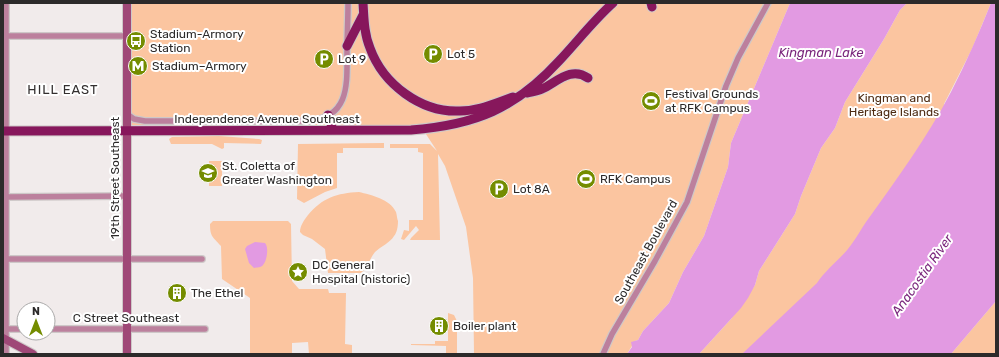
<svg xmlns="http://www.w3.org/2000/svg" width="999" height="357" font-family="Rubik,sans-serif">
<rect width="100%" height="100%" fill="#f1ebeb"/>
<!-- green -->
<path fill="#fbc5a0" d="M131 3H790L731 143 728 167 704 236 683 272 669 303 643 331 638 340 635 341 627 354H474L473 278 466 227 445 166 438 154 440 240H410L411 238 419 230 416 226 404 240 401 239 404 230 409 231V220H423V153L418 152V148H390V144H430L437 151 420 125 314 126 131 125Z
M907 3H991L972 49 944 104 942 162 769 354H699L731 319 755 285 759 271 795 214 801 196 821 148 835 128 845 102 884 39 900 10Z
M219 136 259 139 262 140 261 144 224 143V148L222 149 212 144H171L169 139 172 137Z
M384 143V148H343V153H337V188L325 192 304 203 297 199 298 144Z
M209 161H222V186H209Z
M359 192C371 195 390 199 396 212 397 215 397 219 398 221 398 226 397 233 394 236 390 243 381 246 375 252 370 258 368 267 361 273H328L325 249 312 239 303 235 300 232C300 226 304 220 308 215 322 198 337 193 359 192Z
M213 221H288L291 224 292 281 299 289H328L329 293H346L345 344 352 345V354H309L308 342 292 343V354H250V298L222 279 221 246C213 237 210 237 210 224Z
M996 301V354H951Z
M448 313 454 315 457 321V354H446V346L411 345V344H435V341H448Z"/>
<!-- water -->
<path fill="#e29ae2" d="M790 3H907L900 10 884 39 845 102 835 128 821 148 801 196 795 214 759 271 755 285 748 298 741 308 699 354H627L632 347 631 342 638 340 643 331 669 303 683 272 704 236 728 167 731 143Z
M991 3H996V301L951 354H742L817 283C826 269 841 259 851 245 857 237 861 229 866 222 896 180 927 138 951 92 966 63 979 33 991 3Z
M255 242 265 243C269 247 267 261 263 265 261 268 257 267 254 268L249 263 245 249 247 246Z"/>
<g fill="none" stroke-linecap="round" stroke-linejoin="round">
<defs>
<path id="street" d="M3 36H127
M127 114 134 119 145 121H309C350 117 347 84 347 52 347 36 348 19 348 3
M6 197 127 196
M6 259H202
M3 329H24
M48 329H205
M6 354V3
M603 354 612 334 655 261 687 202 726 86 738 58 768 3"/>
<path id="secondary" d="M127 3V354
M3 338 33 354"/>
<path id="primary" d="M363 3C364 18 364 34 370 48 383 84 421 113 460 111 479 111 495 103 513 97
M651 3 652 7
M347 46 363 15
M527 93C532 92 538 91 542 89 557 82 571 66 588 78
M328 115 333 130
M3 131 411 130C475 125 515 109 559 61 577 42 593 21 613 3"/>
</defs>
<!-- street casing -->
<use href="#street" stroke="#cec8c8" stroke-width="8"/>
<!-- secondary casing -->
<use href="#secondary" stroke="#cec8c8" stroke-width="10"/>
<!-- primary casing -->
<use href="#primary" stroke="#cec8c8" stroke-width="11"/>
<!-- street -->
<use href="#street" stroke="#bc809d" stroke-width="5.5"/>
<!-- secondary -->
<use href="#secondary" stroke="#9f4877" stroke-width="8"/>
<!-- primary -->
<use href="#primary" stroke="#87175c" stroke-width="9"/>
</g>
<!-- icons -->
<defs>
<symbol id="bus-disc" viewBox="-11 -11 22 22"><circle r="9.5" fill="#748c00" stroke="#fff"/><path d="M-5-6H5V4H4V6H2V4H-2V6H-4V4H-5ZM-3.5-4V0h7V-4ZM-3.5 1.2v1.5H-2V1.2ZM2 1.2v1.5H3.5V1.2Z" fill="#fff"/></symbol>
<symbol id="parking-disc" viewBox="-11 -11 22 22"><circle r="9.5" fill="#748c00" stroke="#fff"/><path d="M-3.5-5.5H1a3.5 3.5 0 0 1 0 7H-1V5.5H-3.5ZM-1-3.4V-.6H.8a1.4 1.4 0 0 0 0-2.8Z" fill="#fff"/></symbol>
<symbol id="metro-disc" viewBox="-11 -11 22 22"><circle r="9.5" fill="#748c00" stroke="#fff"/><path d="M-5.5 5V-5H-3L0 0L3-5H5.5V5H3V-.5L0 4L-3-.5V5Z" fill="#fff"/></symbol>
<symbol id="stadium-disc" viewBox="-11 -11 22 22"><circle r="9.5" fill="#748c00" stroke="#fff"/><path d="M0-5a6.5 5 0 1 0 0 10a6.5 5 0 1 0 0-10ZM-3.5-1.8h7v3.6h-7Z" fill="#fff"/></symbol>
<symbol id="school-disc" viewBox="-11 -11 22 22"><circle r="9.5" fill="#748c00" stroke="#fff"/><path d="M0-5L7-2L0 1L-7-2ZM-4 1L0 2.5L4 1V4Q0 6-4 4Z" fill="#fff"/></symbol>
<symbol id="sight-disc" viewBox="-11 -11 22 22"><circle r="9.5" fill="#748c00" stroke="#fff"/><path d="M0-6L1.8-2.2L6-1.7L2.9 1.2L3.7 5.4L0 3.3L-3.7 5.4L-2.9 1.2L-6-1.7L-1.8-2.2Z" fill="#fff"/></symbol>
<symbol id="building-disc" viewBox="-11 -11 22 22"><circle r="9.5" fill="#748c00" stroke="#fff"/><path d="M-4-6H4V6H1V3H-1V6H-4ZM-2.5-4.3h1.7v1.8h-1.7ZM.8-4.3h1.7v1.8H.8ZM-2.5-1h1.7V.8h-1.7ZM.8-1h1.7V.8H.8Z" fill="#fff"/></symbol>
</defs>
<g fill-rule="evenodd">
<use href="#bus-disc" x="125" y="30" width="22" height="22"/>
<use href="#parking-disc" x="422" y="43" width="22" height="22"/>
<use href="#parking-disc" x="313" y="48" width="22" height="22"/>
<use href="#metro-disc" x="127" y="55" width="22" height="22"/>
<use href="#stadium-disc" x="640" y="90" width="22" height="22"/>
<use href="#school-disc" x="197" y="162" width="22" height="22"/>
<use href="#stadium-disc" x="575" y="168" width="22" height="22"/>
<use href="#parking-disc" x="488" y="178" width="22" height="22"/>
<use href="#sight-disc" x="287" y="261" width="22" height="22"/>
<use href="#building-disc" x="166" y="282" width="22" height="22"/>
<use href="#building-disc" x="428" y="315" width="22" height="22"/>
</g>
<g text-anchor="middle" dominant-baseline="central" stroke-width="4" stroke-linejoin="round" paint-order="stroke">
<!-- poi labels -->
<g font-size="12" fill="#2c2a2a" stroke="#fff" text-anchor="start">
<text x="150" y="34">Stadium-Armory<tspan x="150" dy="14">Station</tspan></text>
<text x="447" y="54">Lot 5</text>
<text x="338" y="59">Lot 9</text>
<text x="152" y="66">Stadium–Armory</text>
<text x="665" y="94">Festival Grounds<tspan x="665" dy="14">at RFK Campus</tspan></text>
<text x="222" y="166">St. Coletta of<tspan x="222" dy="14">Greater Washington</tspan></text>
<text x="600" y="179">RFK Campus</text>
<text x="513" y="189">Lot 8A</text>
<text x="312" y="265">DC General<tspan x="312" dy="14">Hospital (historic)</tspan></text>
<text x="191" y="293">The Ethel</text>
<text x="453" y="326">Boiler plant</text>
</g>
<!-- park labels -->
<g font-size="12" fill="#4d2b12" stroke="#fff">
<text x="894" y="98">Kingman and<tspan x="894" dy="14">Heritage Islands</tspan></text>
</g>
<!-- street labels -->
<g font-size="12" fill="#2c2a2a" stroke="#fff">
<text x="267" y="119">Independence Avenue Southeast</text>
<text transform="translate(115 178) rotate(-90)">19th Street Southeast</text>
<text transform="translate(646 252) rotate(-61)">Southeast Boulevard</text>
<text x="126" y="318">C Street Southeast</text>
</g>
<!-- water labels -->
<g font-size="13" font-style="italic" fill="#7a267c" stroke="#fff">
<text x="821" y="52">Kingman Lake</text>
<text transform="translate(922 275) rotate(-55)">Anacostia River</text>
</g>
<!-- neighbourhood labels -->
<g font-size="13" letter-spacing="1" fill="#332f2f" stroke="#fff">
<text x="63" y="89">HILL EAST</text>
</g>
</g>
<!-- border -->
<rect width="999" height="357" fill="none" stroke="#2c2a2a" stroke-width="8"/>
<!-- north arrow -->
<g transform="translate(36 321)"><circle r="19" fill="#ffffff" stroke="#abaaaa"/>
<path d="M0-3L7 15L0 10L-7 15Z" fill="#748c00"/>
<text y="-6" font-size="11" font-weight="bold" text-anchor="middle" fill="#2c2a2a">N</text>
</g>
</svg>
